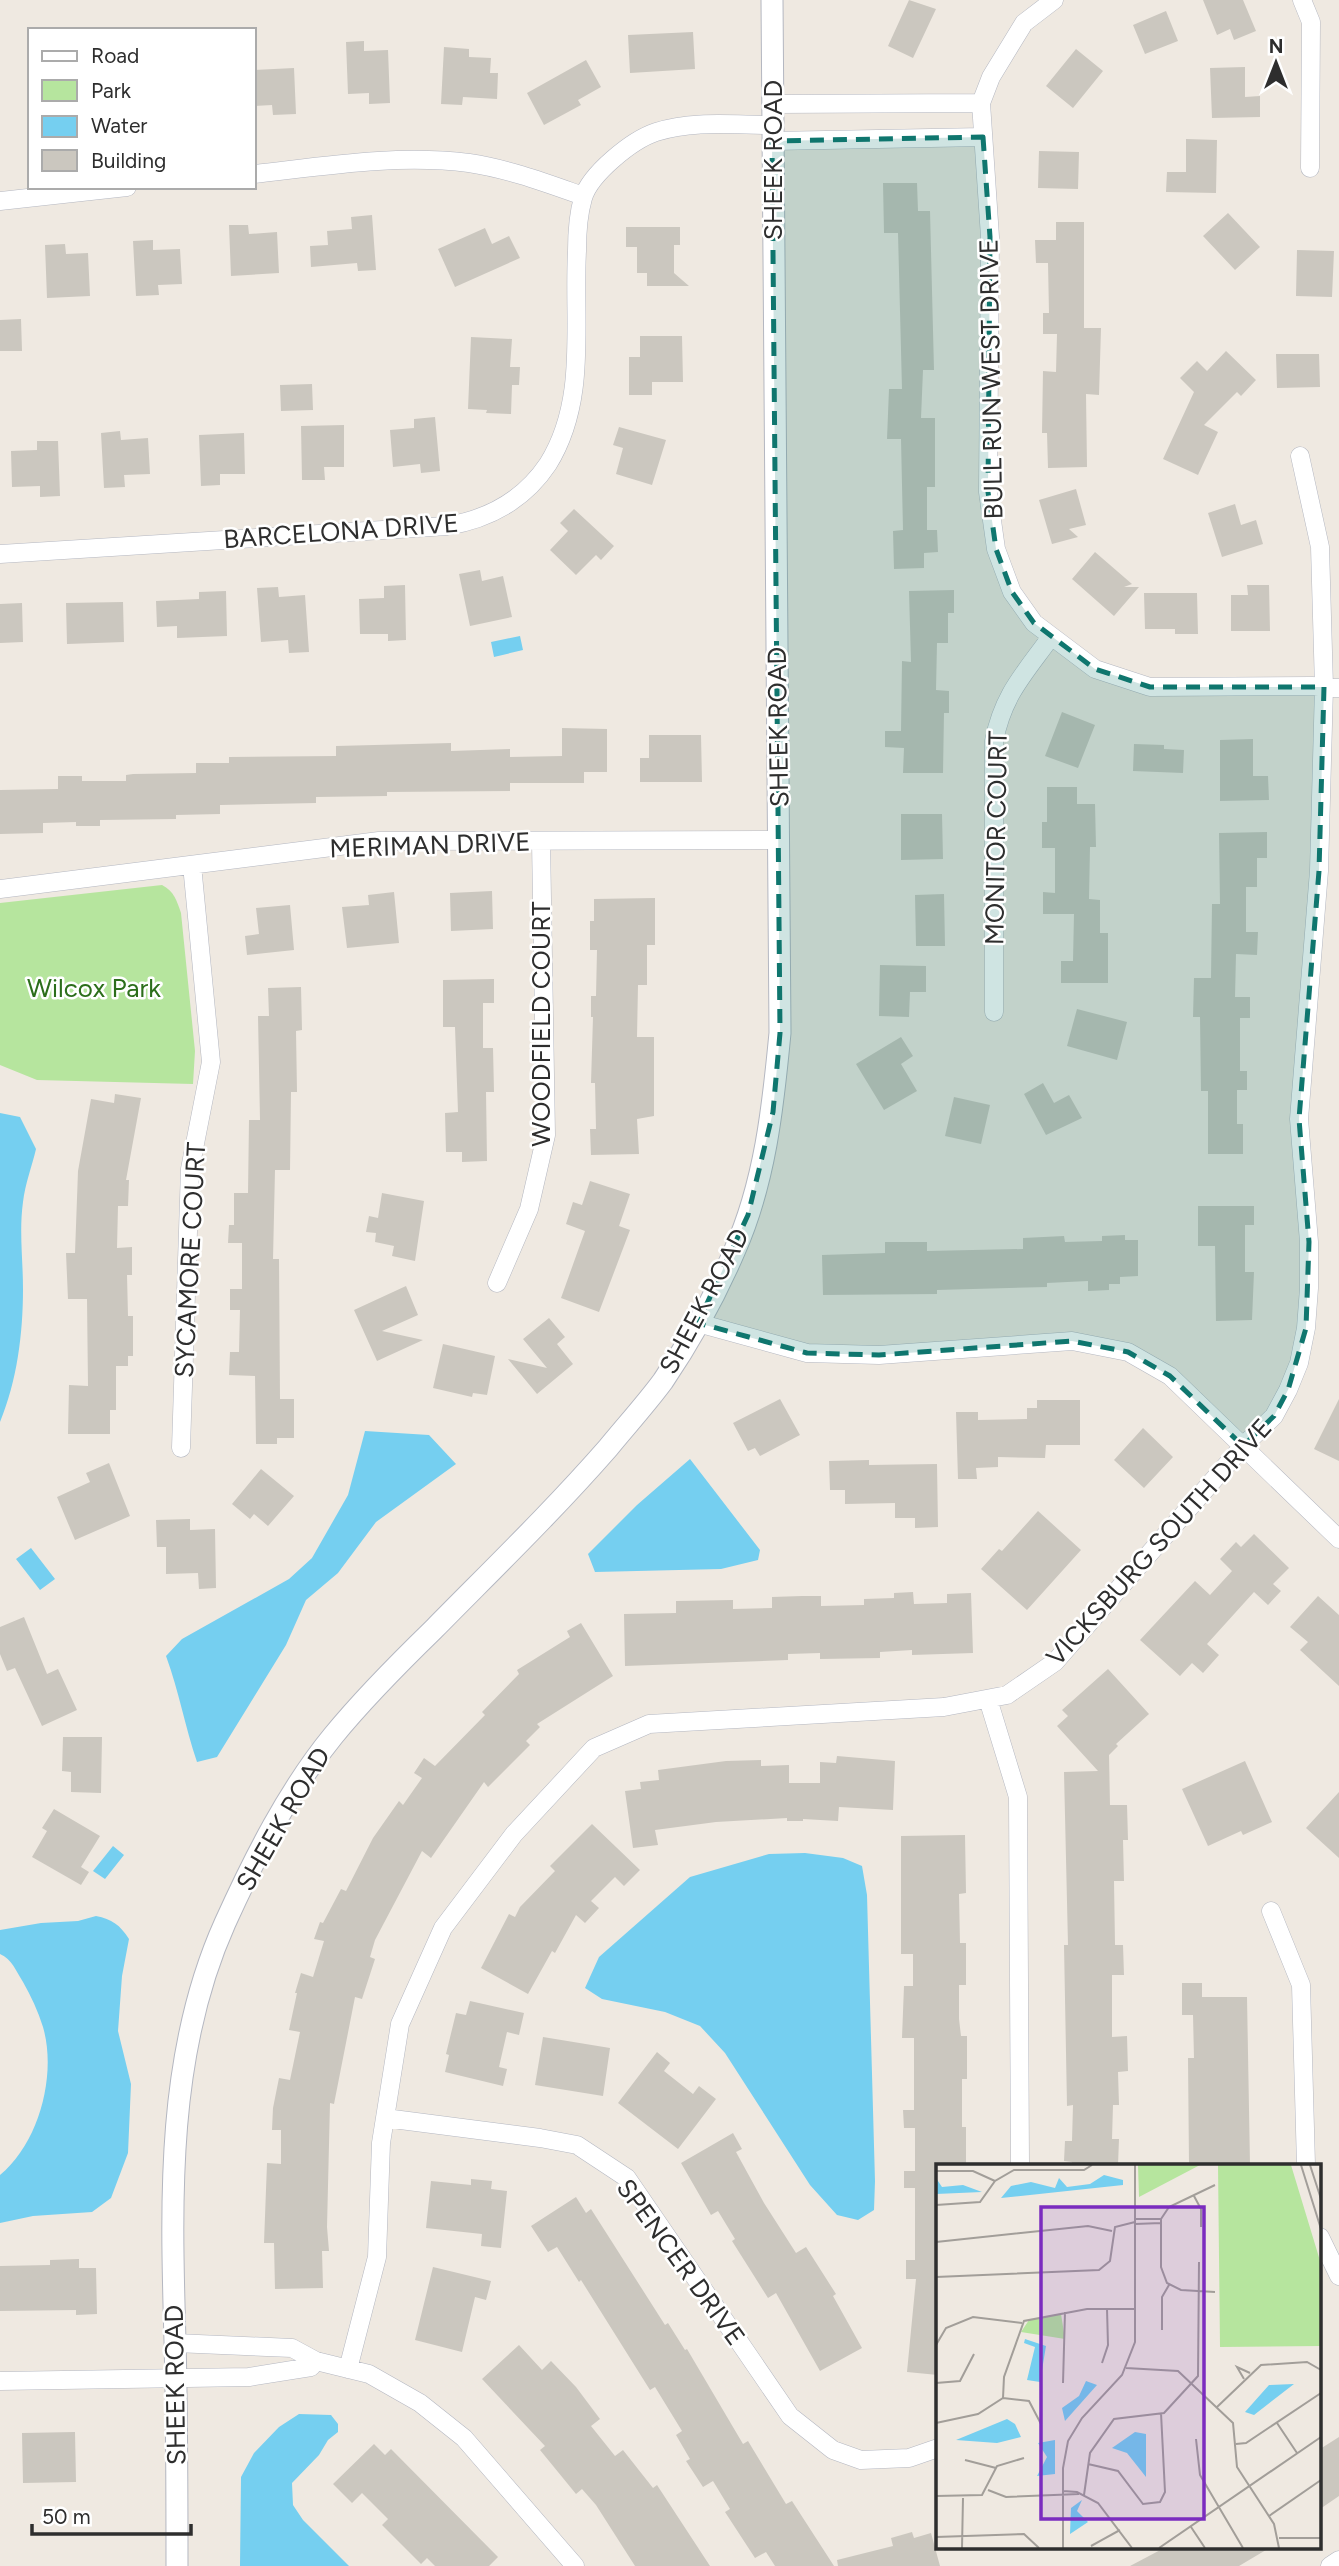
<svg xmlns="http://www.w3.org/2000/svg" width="1339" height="2566" font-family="Figtree,sans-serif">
<rect width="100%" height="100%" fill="#efe9e1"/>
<!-- green -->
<path fill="#b6e59e" d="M162 885C174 891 177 901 181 913L195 1051 193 1084 37 1080 0 1065V903Z"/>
<!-- water -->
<path fill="#75cff0" d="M520 636 523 650 494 657 491 642Z
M0 1113 20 1117 36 1149C32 1166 25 1184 23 1202 19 1231 23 1260 23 1289 23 1334 17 1381 0 1422Z
M365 1431 429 1435 456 1464 376 1522 338 1573 306 1600 286 1645 217 1757 197 1762C185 1727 179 1691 166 1656L182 1639 289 1579 312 1558 348 1495Z
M690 1459 760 1550 758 1560 721 1569 595 1572 588 1554 637 1505Z
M31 1548 55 1579 40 1590 16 1559Z
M113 1846 124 1855 105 1879 93 1871Z
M805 1853 843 1858 862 1866 867 1895 875 2181 874 2210 858 2220 837 2215 810 2185 725 2053 700 2026 665 2012 602 1999 585 1988 599 1957 690 1877 769 1854Z
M96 1916C112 1919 120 1925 129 1939L122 1976 118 2031 131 2084 128 2153 111 2198 92 2212 33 2216 0 2223V2175C39 2143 57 2075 43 2027 38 2011 31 1996 23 1982 16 1971 12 1959 0 1954V1930L41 1923 78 1921Z
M299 2414 331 2415 338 2424V2432L328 2440 319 2455 292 2483 293 2505 303 2520 349 2566H240L241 2477 254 2453 279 2427Z"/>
<!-- building -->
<path fill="#cbc7bf" d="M909 0 936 9 913 58 888 46Z
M1203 0H1243L1256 31 1234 40 1230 29 1217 35Z
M1166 11 1178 41 1145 54 1133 25Z
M693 32 695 69 630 73 628 35Z
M364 41V51L388 50 390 103 369 104V93L348 94 346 42Z
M444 47 469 49V57L491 58 490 73H498L497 99 463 97 462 105 441 104Z
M1076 49 1103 71 1073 108 1046 86Z
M586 60 601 87 578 100 581 105 544 125 527 93Z
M1245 67V97L1260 96V117L1212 118 1210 68Z
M294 68 296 114 273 115 272 105 254 106V70Z
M1186 139 1217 140 1216 193 1166 192 1167 172H1186Z
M1039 151 1079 152 1078 189 1038 188Z
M883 183H917L918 211H930L934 370H923L921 418H935V487H927V530H937L938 552 924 553V568L894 569 893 531 903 530 901 439H887L889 389H902L898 233H884Z
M1228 213 1260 247 1235 270 1203 236Z
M372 215 376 270 358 271 357 263 311 267 310 246 328 245 327 231 352 229 351 217Z
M1056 222H1084V328H1101L1099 395 1086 394 1087 467 1048 468 1047 433H1042L1043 371 1056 372 1057 334H1043V313H1049L1048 263H1036L1035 240H1056Z
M229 225H248L249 234 277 232 279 273 231 276Z
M626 227H680V245H674V273L689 286H647V273H637V247H626Z
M485 228 492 244 509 236 520 258 455 287 438 249Z
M153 240V250L180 249 182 284 158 285 159 295 136 296 133 241Z
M65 244 66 254 88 253 90 296 47 298 45 245Z
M1297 250 1334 251 1332 297 1296 296Z
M21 319 22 351H0V320Z
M640 336H682L683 382H652V395H629V357H640Z
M471 337 512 339 510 367H520L519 385H512L511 414 486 413 487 410 468 409Z
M1226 351 1256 380 1241 396 1237 392 1204 425 1218 432 1198 475 1163 459 1194 392 1180 378 1197 361 1207 371Z
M1276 354H1319L1320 387 1277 388Z
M312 384 313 410 281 411 280 385Z
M435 417 440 471 421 473 420 464 393 467 390 430 414 428V419Z
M344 425V467H324L325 480H302L301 426Z
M619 427 666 440 652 485 616 474 623 448 613 445Z
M120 431 121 440 148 438 150 474 124 475 125 487 104 488 101 433Z
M244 433 245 474H220V485L201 486 199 435Z
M37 441H58L60 496 40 497V486L12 487 11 451 37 450Z
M1076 489 1086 525 1069 529 1078 537 1052 544 1039 500Z
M1235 504 1241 525 1256 520 1263 544 1222 557 1208 513Z
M574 509 614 546 601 560 596 555 576 575 550 550 568 531 560 523Z
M1095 552 1132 584 1124 587H1139L1114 616 1072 579Z
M480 570 482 581 503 576 512 617 470 626 459 574Z
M405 585 406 640 388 641V634H360L359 599 384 598V586Z
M1247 585H1269L1270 631H1231V595H1248Z
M278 587 279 597 305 595 309 652 289 653 288 640 261 642 257 588Z
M954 590V613H948V643H937L936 690 949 691V713H944L943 773H903L904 748 885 747V731H901L902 661 911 662 909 591Z
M226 591 227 636 177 638V626L157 627 156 601 199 599V592Z
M1144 593H1197L1198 634H1175V629H1145Z
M123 602 124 642 67 644 66 603Z
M22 603 23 642 0 643V604Z
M1062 712 1095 725 1078 768 1045 756Z
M562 728 607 729V772H584V783H510V791L387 792V796L316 797V803L220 805V814L176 815V819L100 820V826H76V822L43 823V833L0 834V790L58 789V776H82V781H126V775L133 774 196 773V763H229V757L336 756V746L451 743V751L510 749V757L562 756Z
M649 735H701L702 782H640V758H649Z
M1253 739V776H1268L1269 800 1220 801V740Z
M1134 744 1164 745V749L1184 750 1183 773 1133 771Z
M1047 787H1077V804H1095L1096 847H1090L1089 899 1100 900V933H1108V983H1061V961H1073L1074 914H1043V892L1055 893V848H1042V822H1047Z
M901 814H942L943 859 901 860Z
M1267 832V858H1257V887H1246V932H1258L1257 955 1236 954 1235 997H1250V1018H1240V1071H1247V1090H1237V1124H1243V1154H1208V1091H1201L1200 1017H1193L1194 978H1211L1212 904H1220L1219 833Z
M492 891 493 929 451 931 450 893Z
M394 892 399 943 347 948 342 907 369 905 368 895Z
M944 894 945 946H916L915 895Z
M655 898V945H647V985H638L637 1037H654V1116L637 1119 639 1154 591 1155 590 1129H596L595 1083H591L593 1017H591V996H596L597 950H590V921H594V899Z
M290 905 294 950 247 955 245 936 259 934 256 908Z
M880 965 926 966V992H910L909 1017 879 1016Z
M494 979V1003H483V1048H493L494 1092H486L487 1161 462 1162V1152H446L445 1113 458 1112 455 1027H443V980Z
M301 987 302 1030 296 1031 297 1092H291L290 1170H275L273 1259H279L280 1399H294V1438H277V1444H256L255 1376 229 1375 230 1352H239L240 1310H230V1289H242V1243H228L229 1225H234V1193H248L249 1120H260L258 1016H269L268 988Z
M1077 1009 1127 1022 1117 1060 1067 1046Z
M901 1037 913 1056 901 1064 917 1091 884 1110 856 1064Z
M1043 1083 1054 1103 1069 1095 1082 1118 1046 1135 1024 1094Z
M115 1094 141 1098 126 1180H129L128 1206H118L117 1248 132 1247V1275H127L128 1316H133V1356H128V1366H116V1410H110V1434H68L69 1385 88 1386 87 1299H68L66 1253H75L78 1171 91 1099 114 1103Z
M954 1097 990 1105 981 1144 945 1136Z
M590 1181 630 1194 619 1226 630 1230 599 1312 561 1298 585 1231 566 1224 573 1202 582 1205Z
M382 1193 424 1201 415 1261 392 1256 394 1246 375 1242 376 1233 366 1232 369 1216 378 1218Z
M1198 1206H1254V1225H1245V1272H1254L1252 1320 1216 1321 1215 1246H1198Z
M1125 1235V1240H1138V1276L1120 1277V1284H1109V1290L1088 1291V1281L1047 1283V1287L937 1290V1294L823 1295 822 1255 885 1253V1242H927V1251L1023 1249V1238L1064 1236 1065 1242 1102 1241V1236Z
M406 1286 418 1315 382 1331 423 1340 377 1361 354 1310Z
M549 1318 565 1337 557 1344 573 1364 537 1394 508 1359 547 1368 523 1339Z
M443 1344 495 1356 487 1395 473 1393 472 1397 433 1388Z
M780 1399 800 1435 760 1456 755 1448 748 1451 733 1423Z
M1339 1399V1461L1314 1449Z
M1037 1400H1080V1445H1046L1045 1458 998 1457V1467L976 1468 977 1479H958L956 1412H978V1420L1027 1419V1408H1037Z
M1143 1428 1173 1457 1144 1488 1114 1460Z
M869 1460V1465L937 1464 938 1527 915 1528V1518H895V1503L845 1504V1490H830L829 1461Z
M109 1463 130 1516 75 1540 57 1497 90 1482 86 1473Z
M261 1469 294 1496 268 1526 254 1514 250 1519 232 1504Z
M1038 1511 1081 1550 1027 1610 981 1569 999 1549 1002 1551Z
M190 1519V1530L215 1529 216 1588 199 1589 198 1573 166 1574V1547H157L156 1520Z
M1254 1534 1289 1568 1273 1584 1281 1591 1268 1605 1254 1592 1207 1644 1219 1655 1203 1673 1192 1663 1180 1676 1140 1640 1195 1581 1210 1595 1232 1571 1220 1559 1236 1542 1241 1547Z
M913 1592 914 1604 947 1603V1594L971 1593 973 1653 912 1655V1650L880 1652V1658L820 1659V1653L788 1654V1660L625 1666 624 1614 676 1613V1601L733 1600V1609L772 1608V1597L802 1596H821V1606L864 1605V1599L894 1598V1593Z
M1318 1596 1339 1615V1686L1300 1650 1308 1642 1290 1627Z
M24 1617 47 1674 58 1669 77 1710 42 1726 15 1668 7 1671 0 1654V1627Z
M581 1623 613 1676 537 1724 540 1727 526 1741 530 1745 488 1787 484 1782 431 1858 422 1851 375 1940 370 1957 375 1959 362 1999 355 1997 334 2104 330 2103 327 2227 329 2251H322L323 2288 275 2289 274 2243H264L267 2163 281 2164V2130H272L273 2108 279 2078 290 2080 300 2032 289 2030 297 1993H295L301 1973 313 1977 324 1941 314 1939 320 1922 323 1923 341 1889 346 1891 373 1838 399 1801 403 1805 422 1778 414 1773 424 1758 435 1766 485 1715 482 1712 519 1674 517 1670 570 1637 567 1631Z
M1108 1669 1149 1714 1116 1744 1118 1746 1109 1755 1110 1805H1127L1128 1840H1123L1124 1881H1114L1115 1945H1123L1124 1975H1112V2037L1127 2036 1128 2071 1118 2072 1119 2105H1113L1112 2139H1119L1118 2165H1072V2162L1064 2161 1065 2141H1072L1073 2105 1067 2106 1064 1945H1068L1064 1772 1098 1771 1057 1726 1068 1716 1062 1710Z
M63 1737H102L101 1793 71 1792V1772L62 1771Z
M837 1756 895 1761 893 1810 839 1807 838 1821 803 1819V1821H787V1818L716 1822 655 1830 658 1845 633 1848 625 1791 641 1789 640 1782 659 1780 658 1770 726 1761 761 1760V1766L789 1765V1783H820V1762L836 1763Z
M1245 1761 1272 1822 1243 1835 1241 1831 1208 1846 1182 1789Z
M1339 1792V1858L1306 1828Z
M54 1809 100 1836 81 1867 89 1872 81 1885 32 1857 47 1831 42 1828Z
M592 1824 640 1870 624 1886 615 1877 591 1901 599 1908 585 1923 576 1915 555 1953 552 1951 528 1994 481 1968 509 1914 515 1917 520 1907 555 1871 550 1866Z
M965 1835 966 1893 959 1894 960 1943H966V1985H959V2019L961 2036H967V2079H962V2127H966V2165H938V2375L907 2372 916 2279H906V2260H915V2188H904V2171H915V2128H904L903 2110H914V2038H902L904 1986H913V1954H901V1836Z
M1182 1983H1202V1997H1247L1250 2165H1189L1188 2058H1194L1193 2015H1182Z
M470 2001 524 2013 519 2035 507 2032 499 2067 507 2069 503 2086 445 2072 449 2055 446 2054 456 2013 466 2015Z
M543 2037 610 2048 603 2096 535 2085Z
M657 2052 670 2063 664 2071 693 2094 699 2086 716 2099 678 2149 618 2103Z
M733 2133 742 2149 736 2152 764 2203 796 2253 806 2247 836 2294 833 2296 862 2348 820 2371 776 2293 768 2298 732 2241 735 2239 718 2211 711 2215 681 2163Z
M471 2179 492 2181 491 2189 507 2191 501 2248 481 2246 482 2234 426 2228 431 2181 471 2185Z
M576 2197 586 2213 591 2209 665 2325 668 2323 685 2350 687 2349 743 2444 748 2441 786 2504 792 2501 834 2566H775L766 2552 755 2558 725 2512 730 2509 713 2481 703 2487 686 2461 690 2459 676 2435 682 2431 655 2387 650 2390 581 2280 579 2282 557 2247 548 2252 531 2226Z
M79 2259V2268H96L97 2314 76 2315V2310L0 2311V2266L50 2265V2260Z
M433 2267 491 2281 486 2300 475 2297 462 2352 415 2340Z
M519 2345 542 2370 551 2361 576 2387 600 2419 591 2426 615 2456 623 2450 653 2488 657 2485 710 2566H635L596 2505 582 2489 576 2494 540 2450 545 2446 482 2379Z
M75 2432 76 2482 23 2483 22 2433Z
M1339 2437V2496L1320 2509V2449Z
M374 2444 385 2455 391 2449 498 2557 489 2566H435L427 2558 421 2564 382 2525 388 2519 362 2493 352 2503 333 2484Z
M912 2532 914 2538 931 2533 940 2566H838L837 2560 893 2546 891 2538Z
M1166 2547H1271L1239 2566H1130Z"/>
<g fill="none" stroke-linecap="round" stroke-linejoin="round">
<defs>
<path id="minor" d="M1054 0 1024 23 991 77 981 103 990 237 988 492 996 549 1012 592 1034 623 1095 669 1150 687 1312 686 1339 688
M1302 0 1311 22 1310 168
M772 104 981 103
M772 141 983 137
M254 174C325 166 397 154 469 163 509 169 546 183 583 196
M0 201 127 187
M0 554 447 526C489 519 524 500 548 464 588 400 573 323 577 251 577 234 578 215 583 198 590 174 632 140 656 132 693 120 734 125 772 125
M0 889 379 841 779 840
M994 1012V741C1003 695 1024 674 1050 638
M497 1283 529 1209 546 1135 541 841
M698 1323 807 1353 879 1355 1072 1341 1128 1352 1170 1376 1339 1539
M181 1448 190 1169 211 1062 192 865
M988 1699 1018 1797 1020 2165
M1271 1911 1301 1985 1306 2165
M385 2118 540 2138 577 2145 627 2178 790 2416 833 2450 861 2460 909 2458 938 2448
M1320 2237 1339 2276
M175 2343 292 2348 316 2361 369 2374 420 2403 464 2438 575 2566
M348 2369 377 2257 381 2143 400 2024 443 1928 514 1834 594 1748 649 1724 944 1707 1007 1695 1055 1662 1243 1446 1274 1416 1288 1390 1299 1363 1306 1328 1309 1288V1242L1299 1119 1319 871 1324 687 1320 547 1300 456
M0 2381 249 2377 311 2367 316 2361
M1330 2566 1339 2560"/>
<path id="tertiary" d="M177 2566C177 2491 177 2416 175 2341 171 2201 166 2054 225 1923 254 1859 288 1791 333 1736 364 1698 399 1663 434 1629 493 1569 553 1511 608 1448 626 1426 646 1404 663 1381 690 1341 715 1296 734 1252 765 1183 773 1107 780 1033L772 0"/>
</defs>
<!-- minor casing -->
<use href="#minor" stroke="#b4b7c1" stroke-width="19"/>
<!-- tertiary casing -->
<use href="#tertiary" stroke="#b4b7c1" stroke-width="23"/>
<!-- minor -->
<use href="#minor" stroke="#fff" stroke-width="18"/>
<!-- tertiary -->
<use href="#tertiary" stroke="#fff" stroke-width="21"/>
</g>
<!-- marked area -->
<path fill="#0f766e" fill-opacity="0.2" stroke="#0f766e" stroke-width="5" stroke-dasharray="14 9" stroke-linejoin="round" d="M983 137 990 237 988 492 996 549 1012 592 1034 623 1095 669 1150 687H1324L1319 871 1299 1119 1309 1242 1306 1328 1288 1390 1274 1416 1243 1446 1170 1376 1128 1352 1072 1341 879 1355 807 1353 698 1323 748 1215 773 1112 780 1033 772 141Z"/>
<g text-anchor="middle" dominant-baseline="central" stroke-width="5" stroke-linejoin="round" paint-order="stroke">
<!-- street labels -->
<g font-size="26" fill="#2e2e2e" stroke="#fff">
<text transform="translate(773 160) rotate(-90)">SHEEK ROAD</text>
<text transform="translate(991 379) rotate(-91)">BULL RUN WEST DRIVE</text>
<text transform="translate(341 531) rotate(-4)">BARCELONA DRIVE</text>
<text transform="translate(778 727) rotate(-91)">SHEEK ROAD</text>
<text transform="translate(996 838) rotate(-89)">MONITOR COURT</text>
<text transform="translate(430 845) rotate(-2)">MERIMAN DRIVE</text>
<text transform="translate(541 1024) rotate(-90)">WOODFIELD COURT</text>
<text transform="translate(190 1260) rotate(-87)">SYCAMORE COURT</text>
<text transform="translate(704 1301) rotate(-62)">SHEEK ROAD</text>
<text transform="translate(1159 1542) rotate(-48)">VICKSBURG SOUTH DRIVE</text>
<text transform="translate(283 1819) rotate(-60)">SHEEK ROAD</text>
<text transform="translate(681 2262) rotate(54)">SPENCER DRIVE</text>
<text transform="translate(175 2385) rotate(-91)">SHEEK ROAD</text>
</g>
<!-- park labels -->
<g font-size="26" fill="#2c6e1b" stroke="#fff">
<text x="94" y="988">Wilcox Park</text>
</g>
</g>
<!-- overview -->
<g transform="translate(936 2164)">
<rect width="385" height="385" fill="#efe9e1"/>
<path d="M202 1H264L203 33ZM282 1H355L385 100V182L284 183ZM125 150 129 175 85 168 93 156Z" fill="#b6e59e"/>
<path d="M168 11 187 16V21L65 34 75 22 95 18 119 24 123 14 131 23 154 20ZM0 14 6 23 27 21 46 28 0 30ZM89 175 110 182 104 218 91 216 99 183 88 179ZM150 217 161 221 129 257 126 244 143 232ZM358 220 318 251 309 248 333 221ZM71 255 79 260 85 273 61 279 20 276ZM199 268 210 270V313L191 289 176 284ZM119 276V310L101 312 111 293 102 279ZM146 336 141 347 152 358 134 370 135 344Z" fill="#75cff0"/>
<path fill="none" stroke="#a29e99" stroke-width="2" d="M365 1 385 65M374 1 385 35M0 7H37L59 17M258 32 265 45V63M0 41 44 38 59 17 78 6H148L156 1M199 55H225M225 55V103L231 119 245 126 279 128M225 55 233 43 279 21M199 60 225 59M0 78 152 62 176 67M0 113 163 106 174 97 179 63 199 58M226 166V133L233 121M0 181 10 164 37 153 86 159M166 199 172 181 171 145M190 204 242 207 297 259 301 303 338 360 343 384M308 215 301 203 314 209M0 219 24 217 38 190M127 219 129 148M67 234 68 213 88 157 151 145H199M281 243 325 201 371 198 385 206M0 259 42 250 67 234 93 237 105 260M341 259 361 289M260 275 264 311 307 384M300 280 310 279 385 229M29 296 60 304M152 300 182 307 207 340 224 338 229 328 225 249M52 326 70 333 143 330M127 327 141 328 162 339 196 384M148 331 154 289 178 255 228 249 262 212 263 98M0 332 46 331 61 302 88 294M333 352 385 316M255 363 269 384M0 373 88 370 103 384M343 374H385M155 382 184 366M26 384 27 334M127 384V304L132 277 146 254 186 211 199 178V1M223 384 385 273"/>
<path fill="#7b2cbf" fill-opacity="0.15" stroke="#7b2cbf" stroke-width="3.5" d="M105 43H268V355H105Z"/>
<rect width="385" height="385" fill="none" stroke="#2e2e2e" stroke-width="3.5"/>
</g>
<!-- legend -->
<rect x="28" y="28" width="228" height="161" fill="#ffffff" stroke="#ababab" stroke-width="2"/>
<rect x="42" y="51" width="35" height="10" fill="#ffffff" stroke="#ababab" stroke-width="2"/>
<text x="91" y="63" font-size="21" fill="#2e2e2e">Road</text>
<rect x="42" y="80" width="35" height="21" fill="#b6e59e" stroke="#ababab" stroke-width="2"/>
<text x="91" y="98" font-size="21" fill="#2e2e2e">Park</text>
<rect x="42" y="116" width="35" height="21" fill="#75cff0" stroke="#ababab" stroke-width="2"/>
<text x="91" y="133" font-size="21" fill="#2e2e2e">Water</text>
<rect x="42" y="150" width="35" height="21" fill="#cbc7bf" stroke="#ababab" stroke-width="2"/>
<text x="91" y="168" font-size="21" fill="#2e2e2e">Building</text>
<!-- north arrow -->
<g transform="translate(1276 63)" stroke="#ffffff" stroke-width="5" paint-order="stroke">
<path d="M0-5L12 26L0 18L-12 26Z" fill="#2e2e2e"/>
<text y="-10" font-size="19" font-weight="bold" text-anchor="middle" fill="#2e2e2e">N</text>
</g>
<!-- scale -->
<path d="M32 2524v10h159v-10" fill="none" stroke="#2e2e2e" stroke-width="3.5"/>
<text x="42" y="2524" font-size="21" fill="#2e2e2e" stroke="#ffffff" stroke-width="5" paint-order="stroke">50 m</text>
</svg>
